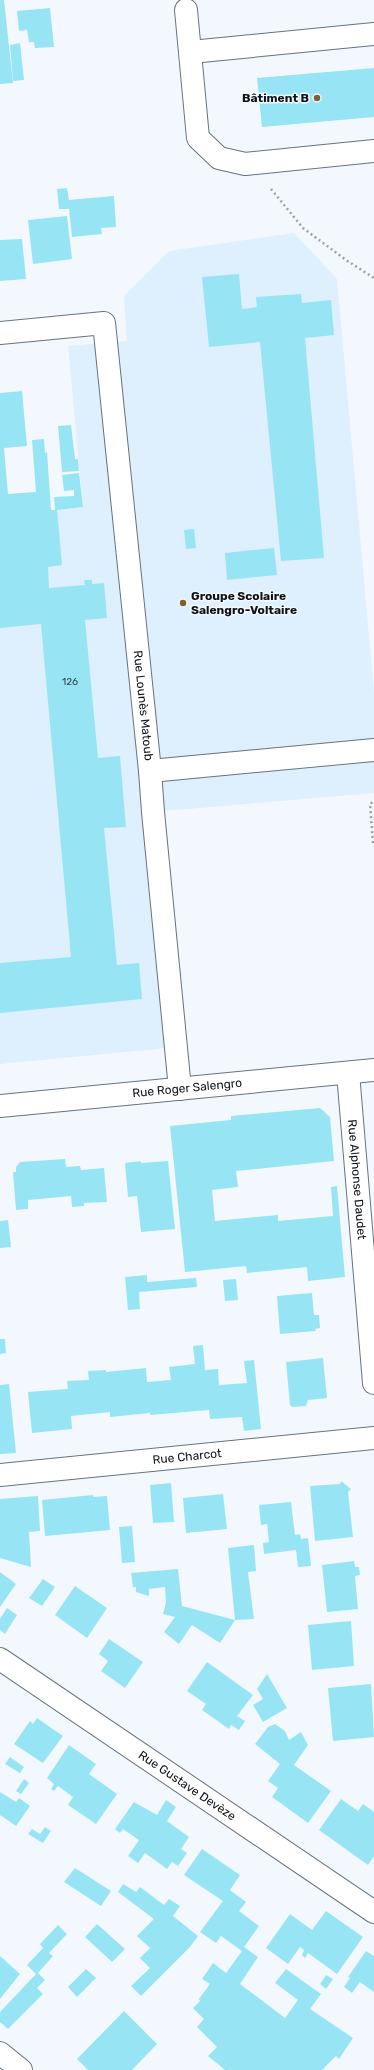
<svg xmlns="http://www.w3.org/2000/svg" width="374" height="2070" font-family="Rubik,sans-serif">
<rect width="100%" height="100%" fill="#f3f8fe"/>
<!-- built -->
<path fill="#deeffd" d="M294 233 337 279 374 692V793L153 812 176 1045 158 1049 0 1064V515L83 507 68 346 127 341 124 296 169 251Z"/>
<!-- building -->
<path fill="#97e5f4" d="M0 0H4L13 83 0 84Z
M50 8 54 47 35 48 34 42H29L27 30 19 31 17 11Z
M20 43 24 80 13 81 10 45Z
M374 68V117L262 127 257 78Z
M67 188 69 200 114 196 116 227 101 228 102 234 72 237 69 209H59L57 189Z
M67 216 72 259 33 264 28 220Z
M22 239 26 279 0 281V240Z
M239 274 242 309 257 307 256 297 301 294 302 303 331 300 334 335 305 338 324 558 281 561 260 342 209 347 202 277Z
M22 391 27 446 4 448 8 494 36 492 32 440 44 439 45 453 47 452 51 510H55L54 497 74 496V490L64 491 62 475 79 473 83 507 57 510 62 565 48 567 49 588 85 585 84 580H92V584L104 583 107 618 85 620 98 758 120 756 126 827 104 828 117 965 139 963 142 999 0 1013V963L71 957 41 624 0 628V393Z
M71 425 75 459H78L79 471 62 472 58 426Z
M194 529 196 548 186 549 184 530Z
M274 548 277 575 227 580 225 553Z
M320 1108 330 1117 334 1161 236 1171 238 1187 212 1190 215 1221 278 1215V1221L333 1216 331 1187 337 1186 345 1277 308 1281 307 1267 247 1273 246 1266 185 1272 170 1126 231 1120V1116Z
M65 1159 66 1167 80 1166 81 1170 104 1168 107 1202 84 1203V1206L72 1207 71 1196 28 1200V1209L16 1210 13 1172H16V1167L20 1162Z
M141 1161V1163L168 1161 175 1229 141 1232 137 1196 128 1197 125 1163Z
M8 1220 11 1247 0 1248V1221Z
M147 1275V1282L196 1278 197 1287 139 1292 140 1309 128 1310 125 1277Z
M236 1279 238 1300 225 1301 223 1280Z
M312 1293 314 1315H319L320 1328 315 1329 316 1331 280 1334 277 1296Z
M0 1339H5L6 1353 0 1354Z
M203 1345 205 1370 218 1369 219 1385 247 1383 244 1361 254 1360 261 1429 244 1431 242 1417 210 1419 209 1410 150 1415V1413L110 1417V1412L71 1416 72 1429 32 1433 28 1392 68 1389 67 1381 89 1380 88 1371 106 1370V1372L146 1368 147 1382 171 1380 169 1367 195 1364 193 1346Z
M323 1358 327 1398 308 1400 306 1406 292 1407 290 1405 286 1362Z
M9 1384 16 1453 0 1454V1385Z
M341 1481 351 1489 348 1492 353 1537 315 1541 310 1486 340 1484Z
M171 1483 174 1522 153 1523 150 1485Z
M223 1494 227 1529 186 1533 183 1498Z
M93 1495V1497L107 1496 110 1530 45 1536 42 1500Z
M38 1496 40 1531 29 1532 31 1567 0 1558V1499Z
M291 1502 295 1535 300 1534 301 1539 308 1538 311 1566 298 1567 296 1550 264 1554 263 1543 269 1542 267 1524 261 1525 259 1505Z
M132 1526 135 1562 122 1563 119 1527Z
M254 1545 256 1571 248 1572 254 1619 235 1620 220 1643 192 1625 179 1644 164 1632 175 1617 163 1614 166 1602 165 1587 149 1589V1596L136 1592V1587H133L131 1573 178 1569 182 1606 235 1620 228 1548Z
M354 1561 355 1567H359L360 1575 355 1576 358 1609 327 1612 322 1565Z
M0 1572 16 1584 0 1607Z
M43 1579 55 1587 42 1606 29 1598Z
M75 1586 107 1608 87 1638 55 1615Z
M7 1608 17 1615 5 1634 0 1630V1619Z
M351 1621 354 1666 312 1670 308 1625Z
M109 1639 143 1662 125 1688 101 1671 108 1661 99 1654Z
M207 1662 253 1695 237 1716 245 1721 239 1730 231 1725 229 1729 202 1710 206 1704 187 1691Z
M267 1674 287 1708 263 1722 253 1705 263 1699 257 1689Z
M371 1684 374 1737 333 1741 328 1688Z
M37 1718 63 1736 43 1763 14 1744 30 1721 33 1724Z
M275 1724 285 1731 289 1740 301 1732 308 1745 294 1765 331 1791 308 1823 272 1797 278 1788 268 1781 280 1764 255 1744 268 1727Z
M69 1745 96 1764 89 1774 117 1794 96 1824 68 1805 73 1797 58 1786 54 1791 51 1789 54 1784 47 1778Z
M10 1757 24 1767 20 1773 5 1764Z
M24 1779 29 1783 21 1794 16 1791Z
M0 1792 16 1802 19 1798 30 1806 16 1826 0 1815Z
M341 1799 358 1811 363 1804 374 1812V1856L368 1865 319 1830Z
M166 1800 176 1807 167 1821 189 1837 181 1849 187 1853 178 1866 172 1862 167 1869 145 1853 138 1863 128 1856 139 1840 123 1829 120 1833 115 1829 134 1802 157 1815Z
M45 1827 51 1831 43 1843 28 1834 32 1829 40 1834Z
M202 1849 240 1875 230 1890 246 1902 239 1911 259 1926 244 1947 258 1957 240 1984 285 2018 298 2000 275 1983 286 1969 321 1994 310 2009 353 2038 339 2059 336 2056 322 2070H225L208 2056 217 2047 197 2027 204 2019 193 2008 200 2001 199 1999 210 1984 202 1979 213 1963 226 1973 242 1951 221 1936 216 1943 200 1932 223 1901 184 1875Z
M75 1868 111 1891 101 1906 64 1882Z
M123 1884 136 1892 140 1887 164 1905 169 1899 180 1906 173 1916 198 1936 190 1947 141 1996 131 1986 150 1968 140 1958 150 1948 137 1936 154 1919 118 1892Z
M326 1911 363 1937 337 1974 308 1953 305 1958 302 1955 304 1950 300 1947 288 1964 266 1948 290 1914 312 1930Z
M97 1924 125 1949 112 1962 85 1937Z
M58 1925 67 1934 49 1953 53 1956 38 1973 45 1980 37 1988 43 1994 8 2029 0 2022V2012L36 1974 27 1965 43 1948 40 1944Z
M366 1951 374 1956V1992L360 1982 352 1993 344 1987 350 1978 348 1977Z
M0 1956 20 1974 0 1999Z
M86 1969 96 1978 77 1997 68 1987Z
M326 1975 333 1979 326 1989 320 1984Z
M124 2011 157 2044 132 2070H88L77 2059Z"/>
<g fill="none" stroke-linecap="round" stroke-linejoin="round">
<defs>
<g id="minor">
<path d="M186 10 198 138 219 158 245 164 374 151"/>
<path d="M191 52 374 34"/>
<path id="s1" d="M0 333 104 323 150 771 153 812 180 1089"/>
<path d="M150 771 374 750"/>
<path id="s2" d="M348 1073 374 1383"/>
<path id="s3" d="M0 1475 374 1438"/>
<path id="s4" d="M0 1659 374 1912"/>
<path d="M0 2053 21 2070"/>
</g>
<g id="major">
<path id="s5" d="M0 1106 374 1070"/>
</g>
</defs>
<!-- minor casing -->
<use href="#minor" stroke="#66737e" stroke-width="24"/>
<!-- major casing -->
<use href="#major" stroke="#66737e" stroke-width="24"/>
<!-- path -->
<path stroke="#9ca1a6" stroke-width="2.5" stroke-dasharray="2 3" stroke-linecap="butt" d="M271 189 303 228 346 260 374 278
M373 843 370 804 374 801"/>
<!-- minor -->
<use href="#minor" stroke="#fff" stroke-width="22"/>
<!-- major -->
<use href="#major" stroke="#fff" stroke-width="22"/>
</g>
<!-- markers -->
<g fill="#7c6133" stroke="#f3f8fe" stroke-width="1.5">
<circle cx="317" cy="98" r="4"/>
<circle cx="183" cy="603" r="4"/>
</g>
<g text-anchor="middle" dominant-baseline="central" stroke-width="3" stroke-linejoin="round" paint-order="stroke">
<!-- number labels -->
<g font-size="10" fill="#30484f">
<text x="70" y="682">126</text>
</g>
<!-- poi labels -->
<g font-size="12" font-weight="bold" fill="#0e1318" stroke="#f3f8fe" text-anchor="end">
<text x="309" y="98">Bâtiment B</text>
<text x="191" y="596" text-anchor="start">Groupe Scolaire<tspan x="191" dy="14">Salengro-Voltaire</tspan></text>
</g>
<!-- street labels -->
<g font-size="12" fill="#0e1318" stroke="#f3f8fe">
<text stroke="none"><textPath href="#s1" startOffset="489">Rue Lounès Matoub</textPath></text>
<text stroke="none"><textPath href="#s5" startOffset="188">Rue Roger Salengro</textPath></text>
<text stroke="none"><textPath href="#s2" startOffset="107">Rue Alphonse Daudet</textPath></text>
<text stroke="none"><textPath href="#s3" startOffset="188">Rue Charcot</textPath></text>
<text stroke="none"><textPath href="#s4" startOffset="226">Rue Gustave Devèze</textPath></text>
</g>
</g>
</svg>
